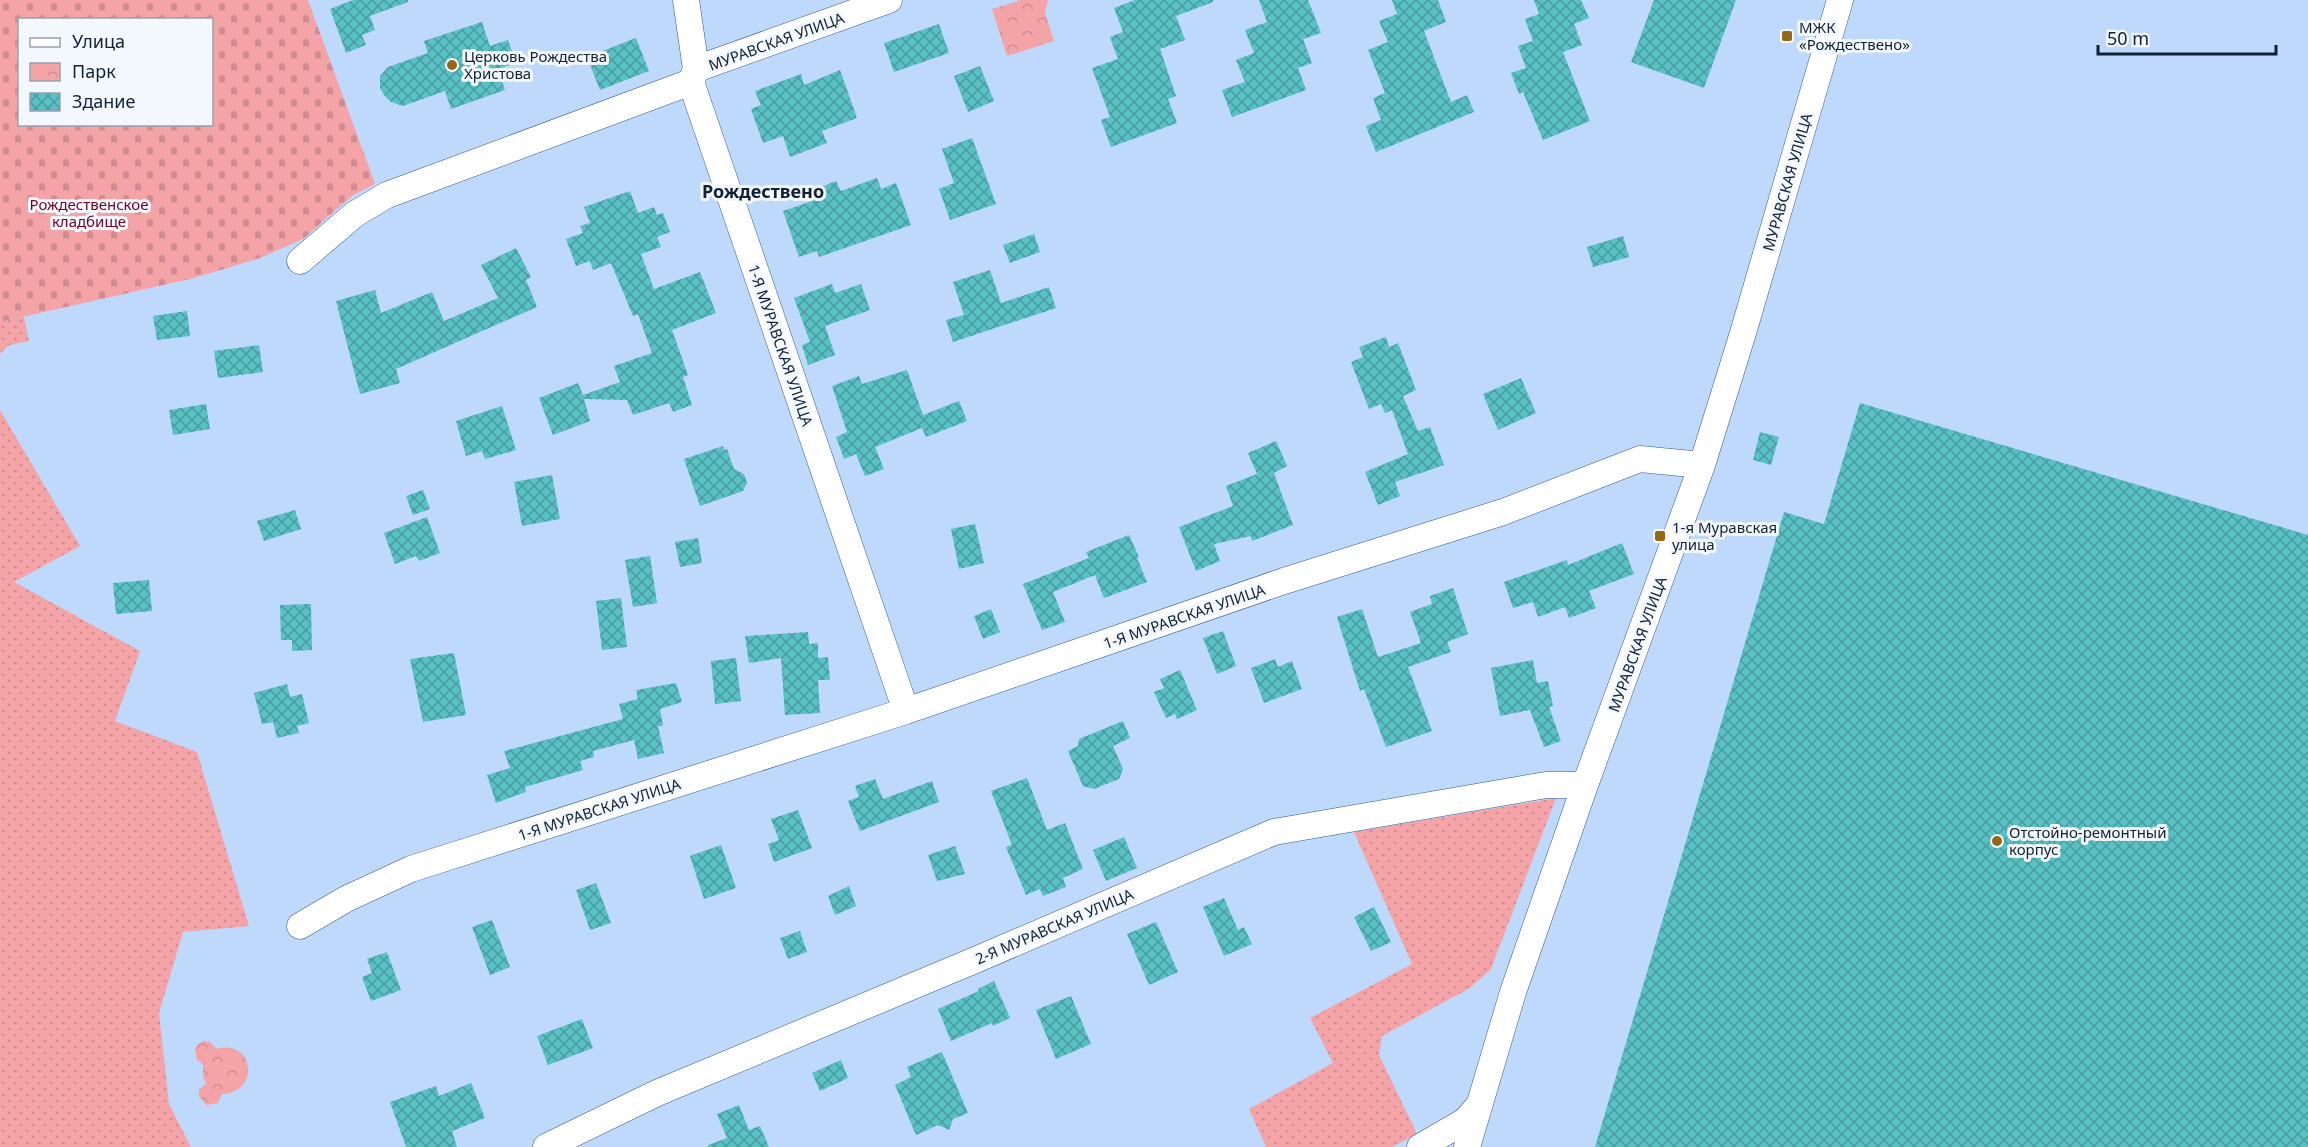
<svg xmlns="http://www.w3.org/2000/svg" width="2308" height="1147" font-family="'Noto Sans',sans-serif">
<defs>
<pattern id="grass-dots" width="8" height="8" patternUnits="userSpaceOnUse" patternTransform="scale(1.5)"><rect width="8" height="8" fill="#f4a3a7"/><path d="M2 2h.1M6 6h.1" fill="none" stroke="#d08c90" stroke-width="1.8" stroke-linecap="round"/></pattern>
<pattern id="cemetery-stones" width="16" height="16" patternUnits="userSpaceOnUse" patternTransform="scale(1.5)"><rect width="16" height="16" fill="#f4a3a7"/><path d="M2 7V4a2 2 0 0 1 4 0v3zM10 15v-3a2 2 0 0 1 4 0v3z" fill="#d08c90"/></pattern>
<pattern id="park-crowns" width="20" height="18" patternUnits="userSpaceOnUse" patternTransform="scale(1.5)"><rect width="20" height="18" fill="#f4a3a7"/><path d="M2 6a3 3 0 1 1 6 0M12 15a3 3 0 1 1 6 0" fill="none" stroke="#d08c90"/></pattern>
<pattern id="building-cross-hatch" width="8" height="8" patternUnits="userSpaceOnUse" patternTransform="scale(1.5)"><rect width="8" height="8" fill="#59c1c3"/><path d="M0 0l8 8M0 8l8-8" fill="none" stroke="#489c9f"/></pattern>
</defs>
<rect width="100%" height="100%" fill="#bfd9fd"/>
<!-- grass -->
<path fill="url(#grass-dots)" d="M24 317 29 341 9 345 0 354V322Z
M0 410 80 546 14 582 140 651 115 721 197 752 249 926 183 932 159 1013 169 1104 191 1147H0Z
M1556 798 1491 969 1470 988 1382 1036 1379 1055 1417 1134 1392 1147H1266L1249 1109 1333 1063 1310 1018 1412 964 1354 832Z"/>
<!-- cemetery -->
<path fill="url(#cemetery-stones)" fill-rule="evenodd" d="M0 0H308L375 184 353 195 303 239 260 258 194 278 0 322ZM20 20H212V124H20Z"/>
<!-- park -->
<path fill="url(#park-crowns)" d="M1021 0H1048L1045 13 1054 41 1007 56 992 9Z
M203 1041 210 1042 217 1049C253 1038 262 1092 222 1094L218 1103 206 1105 199 1096V1090L206 1083 203 1077V1064L197 1060 195 1049 198 1044Z"/>
<!-- building -->
<path fill="url(#building-cross-hatch)" d="M353 0H408V2L370 16 375 30 362 35 366 45 346 53 330 9Z
M1135 0H1213V2L1176 16 1185 40 1160 49 1176 96 1168 99 1177 123 1111 147 1101 120 1110 117 1092 68 1118 59 1110 37 1123 32 1114 8Z
M1259 0H1308L1321 33 1303 39 1312 63 1298 68 1306 90 1232 117 1222 90 1245 82 1236 60 1254 53 1245 30 1267 22Z
M1392 0H1438L1446 22 1424 31 1451 102 1467 95 1474 112 1376 152 1366 126 1381 120 1373 98 1385 93 1368 50 1388 42 1379 21 1397 14Z
M1534 0H1581L1589 18 1574 24 1582 45 1563 52 1590 121 1543 140 1523 92 1519 94 1511 73 1526 68 1518 46 1533 41 1525 19 1539 14Z
M1654 0H1736L1704 88 1631 62Z
M482 22 490 46 508 40 512 51 516 63 498 69 505 90 451 109 445 91 403 106 391 102 384 95 380 88V76L388 67 428 53 424 41Z
M939 24 949 53 894 72 884 43Z
M636 38 649 71 600 90 587 57Z
M980 66 994 101 968 112 954 76Z
M840 70 857 118 822 131 827 143 790 157 783 136 763 143 751 109 761 105 755 91 801 74 804 85Z
M972 138 996 204 950 220 939 189 954 183 942 149Z
M877 178 881 189 896 183 911 225 819 257 817 251 799 257 783 211 812 201 809 192 836 181 841 191Z
M630 191 638 213 654 207 657 215 663 213 670 232 657 237 661 247 641 254 654 289 700 272 716 313 672 330 688 375 683 377 692 405 673 412 669 403 633 415 627 400 584 399 590 421 553 435 539 398 578 383 583 395 620 382 614 366 652 353 638 314 633 316 611 263 593 270 590 261 576 266 566 239 583 233 580 226 590 223 584 207Z
M1034 234 1040 252 1010 263 1003 245Z
M1623 236 1629 257 1593 267 1587 247Z
M516 248 531 277 526 280 537 307 396 369 400 383 360 394 336 301 375 290 381 313 432 292 444 321 498 298 481 265Z
M990 270 1001 303 1049 287 1056 308 953 342 946 320 964 315 953 282Z
M832 284 835 293 861 284 870 310 825 326 835 355 808 365 802 345 810 342 794 298Z
M187 311 190 336 157 340 153 316Z
M1386 337 1389 347 1398 343 1416 390 1403 396 1418 431 1430 427 1444 465 1395 482 1400 496 1378 505 1365 472 1408 454 1392 410 1385 413 1381 404 1369 409 1351 362 1363 357 1359 347Z
M259 345 263 372 218 378 214 351Z
M907 370 923 415 959 401 967 421 926 437 922 428 875 447 884 469 865 476 856 454 844 459 836 437 847 432 832 386 859 376 862 384Z
M1521 378 1536 413 1498 430 1483 394Z
M1860 403 2308 535V1147H1595L1784 512 1824 524Z
M206 404 210 429 173 435 169 410Z
M502 406 516 450 485 459 482 451 466 456 456 421Z
M1760 432 1779 437 1771 465 1753 460Z
M1276 441 1287 466 1274 473 1293 525 1252 541 1251 536 1214 544 1220 561 1196 571 1179 527 1233 506 1226 486 1257 474 1248 453Z
M723 446 724 450 727 449 734 469 744 474 747 483 743 491 700 506 684 459Z
M552 475 560 519 522 526 514 482Z
M423 490 430 509 413 515 406 496Z
M295 510 301 529 264 541 257 521Z
M427 517 440 553 419 561 416 556 395 564 384 533Z
M975 524 984 563 959 569 951 529Z
M1129 535 1139 557 1137 558 1147 582 1104 598 1095 575 1053 592 1065 622 1042 630 1023 584 1089 558 1086 552Z
M698 538 702 563 680 567 675 542Z
M1622 543 1634 574 1589 591 1596 608 1569 618 1565 607 1538 617 1533 602 1513 608 1504 582 1567 560 1568 565Z
M650 556 657 603 633 607 625 560Z
M149 580 152 611 116 614 113 583Z
M1453 588 1468 634 1447 642 1451 652 1408 667 1432 731 1386 747 1364 689 1360 691 1337 617 1362 609 1378 657 1421 643 1410 612 1432 604 1430 596Z
M621 598 627 647 602 650 596 601Z
M311 604 312 650 292 651V640H281L280 605Z
M991 609 1000 632 983 639 974 616Z
M1223 631 1236 666 1217 674 1203 638Z
M808 632 809 644 818 643V658L828 657 830 680H818L820 713 785 715 781 658 749 663 745 636Z
M454 653 466 715 423 722 410 659Z
M736 658 741 701 715 704 711 661Z
M1275 659 1278 667 1292 661 1302 689 1264 703 1251 668Z
M1533 660 1537 683 1548 681 1553 706 1549 707 1561 741 1544 747 1530 710 1500 716 1491 668Z
M1180 670 1197 710 1177 719 1175 714 1166 718 1154 692 1164 688 1160 679Z
M676 683 682 702 660 709 663 726H658L664 753 638 759 634 740 593 751 594 757 580 761 583 770 525 787 526 792 496 803 487 775 510 768 504 751 623 719 619 704 638 699 636 690Z
M287 684 290 697 302 694 309 723 297 726 299 733 277 738 273 722 262 724 254 693Z
M1123 721 1130 738 1113 746 1123 769 1119 779 1094 789 1083 786 1068 751 1078 746 1079 739Z
M1027 778 1047 830 1065 823 1083 869 1063 878 1066 887 1043 896 1040 889 1026 895 1006 847 1012 845 991 791Z
M875 779 883 799 932 781 939 802 860 831 848 801 859 797 855 786Z
M798 810 812 848 774 862 768 844 779 840 771 819Z
M1124 837 1137 868 1106 881 1093 850Z
M721 845 736 888 704 899 690 856Z
M955 846 965 874 937 881 928 855Z
M596 883 611 923 590 930 576 890Z
M849 886 856 906 835 915 828 896Z
M1224 898 1238 930 1244 927 1252 944 1224 956 1203 907Z
M1374 907 1391 942 1371 951 1354 917Z
M492 920 510 967 490 975 472 927Z
M1156 922 1178 972 1149 985 1127 934Z
M800 931 807 952 788 959 780 938Z
M387 952 401 990 371 1001 362 977 372 973 367 959Z
M994 981 1010 1018 993 1026 992 1023 951 1041 938 1009 979 991 978 989Z
M1071 996 1091 1044 1056 1059 1036 1010Z
M582 1019 593 1048 548 1065 537 1036Z
M942 1052 968 1113 953 1119 949 1130 938 1125 916 1135 895 1085 911 1077 907 1067Z
M841 1060 848 1078 820 1091 812 1073Z
M471 1083 485 1118 452 1131 457 1147H406L390 1102 436 1086 439 1096Z
M739 1105 749 1130 760 1126 769 1147H708V1145L727 1138 717 1114Z"/>
<g fill="none" stroke-linecap="round" stroke-linejoin="round">
<defs>
<path id="minor" d="M686 0 696 69 691 82 906 711
M696 69 889 0
M300 261 355 214 387 195 691 82
M300 926 346 899 411 869 906 711 1284 581 1503 512 1640 459 1702 465
M546 1147 657 1093 973 961 1274 832 1546 785H1585
M1420 1147 1465 1121 1480 1104
M1467 1147 1513 992 1585 785 1702 465 1743 333 1840 0"/>
</defs>
<!-- minor casing -->
<use href="#minor" stroke="#33598d" stroke-width="27"/>
<!-- minor -->
<use href="#minor" stroke="#fff" stroke-width="26"/>
</g>
<!-- markers -->
<g fill="#956816" stroke="#f3f8fe" stroke-width="2">
<rect x="1781" y="30" width="12" height="12" rx="3"/>
<circle cx="452" cy="65" r="6"/>
<rect x="1654" y="530" width="12" height="12" rx="3"/>
<circle cx="1997" cy="841" r="6"/>
</g>
<g text-anchor="middle" dominant-baseline="central" stroke-width="6" stroke-linejoin="round" paint-order="stroke">
<!-- poi labels -->
<g font-size="15" fill="#102037" stroke="#f3f8fe" text-anchor="start">
<text x="1799" y="27">МЖК<tspan x="1799" dy="17">«Рождествено»</tspan></text>
<text x="464" y="56">Церковь Рождества<tspan x="464" dy="17">Христова</tspan></text>
<text x="1672" y="527">1-я Муравская<tspan x="1672" dy="17">улица</tspan></text>
<text x="2009" y="832">Отстойно-ремонтный<tspan x="2009" dy="17">корпус</tspan></text>
</g>
<!-- street labels -->
<g font-size="15" fill="#102037" stroke="#f3f8fe">
<text transform="translate(776 41) rotate(-20)">МУРАВСКАЯ УЛИЦА</text>
<text transform="translate(1787 182) rotate(-74)">МУРАВСКАЯ УЛИЦА</text>
<text transform="translate(781 345) rotate(71)">1-Я МУРАВСКАЯ УЛИЦА</text>
<text transform="translate(1184 616) rotate(-19)">1-Я МУРАВСКАЯ УЛИЦА</text>
<text transform="translate(1637 644) rotate(-70)">МУРАВСКАЯ УЛИЦА</text>
<text transform="translate(599 809) rotate(-18)">1-Я МУРАВСКАЯ УЛИЦА</text>
<text transform="translate(1054 926) rotate(-23)">2-Я МУРАВСКАЯ УЛИЦА</text>
</g>
<!-- park labels -->
<g font-size="15" fill="#72021f" stroke="#f3f8fe">
<text x="89" y="204">Рождественское<tspan x="89" dy="17">кладбище</tspan></text>
</g>
<!-- quarter labels -->
<g font-size="18" font-weight="bold" fill="#102037" stroke="#f3f8fe">
<text x="763" y="191">Рождествено</text>
</g>
</g>
<!-- legend -->
<rect x="18" y="18" width="195" height="108" fill="#f3f8fe" stroke="#98a2ae" stroke-width="1.5"/>
<rect x="30" y="38" width="30" height="9" fill="#ffffff" stroke="#98a2ae" stroke-width="1.5"/>
<text x="72" y="48" font-size="18" fill="#102037">Улица</text>
<rect x="30" y="63" width="30" height="18" fill="url(#park-crowns)" stroke="#98a2ae" stroke-width="1.5"/>
<text x="72" y="78" font-size="18" fill="#102037">Парк</text>
<rect x="30" y="93" width="30" height="18" fill="url(#building-cross-hatch)" stroke="#98a2ae" stroke-width="1.5"/>
<text x="72" y="108" font-size="18" fill="#102037">Здание</text>
<!-- scale -->
<path d="M2098 45v9h178v-9" fill="none" stroke="#102037" stroke-width="3"/>
<text x="2107" y="45" font-size="18" fill="#102037" stroke="#f3f8fe" stroke-width="4.5" paint-order="stroke">50 m</text>
</svg>
